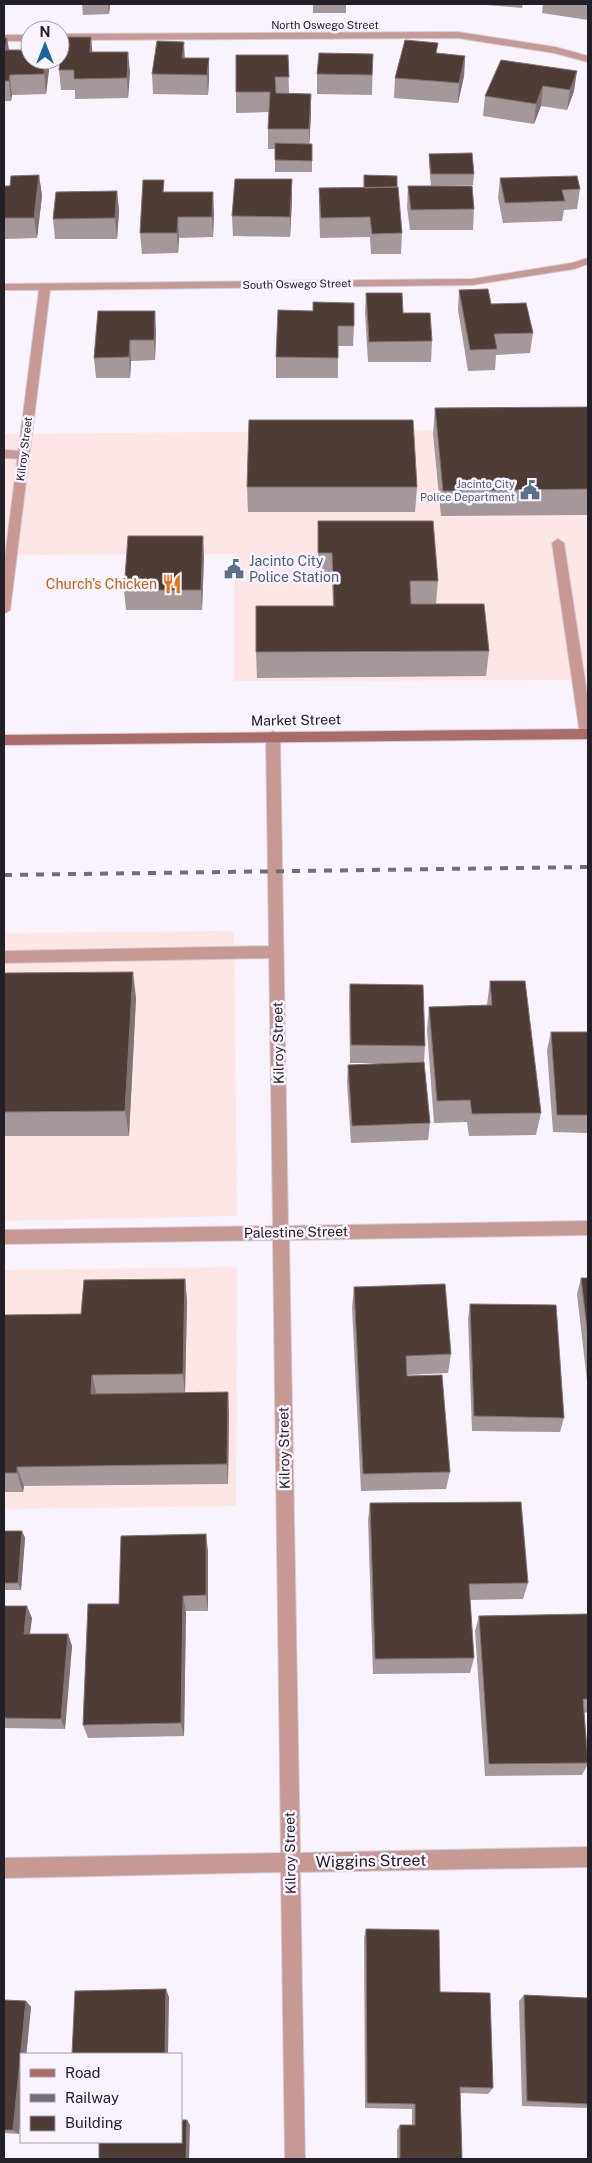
<svg xmlns="http://www.w3.org/2000/svg" width="592" height="2163" font-family="'Public Sans',sans-serif">
<rect width="100%" height="100%" fill="#f9f3fe"/>
<!-- commercial -->
<path fill="#fce6e6" d="M588 429V680L234 681V554L4 555V434Z
M234 931 237 1216 4 1221V933Z
M237 1267 236 1506 4 1509V1270Z"/>
<g fill="none" stroke-linecap="round" stroke-linejoin="round">
<defs>
<path id="lane" d="M4 450 23 451 29 455 23 459 4 458Z
M558 539 564 543 588 700 587 739 580 734 552 543Z
M276 946 281 948 283 952 281 956 276 958 4 963V951Z"/>
<path id="street" d="M458 32 555 47 588 56V62L554 53 458 38 60 40V34Z
M4 35H30V41H4Z
M588 258V264L574 269 472 285 50 290 10 610 4 614V564L39 290H4V284L472 279 572 263Z
M273 731 280 736 288 1226 588 1221V1235L289 1240 300 1853 588 1847V1867L300 1872 305 2159H285L281 1872 4 1878V1858L281 1853 273 1240 4 1244V1230L273 1226 266 736Z"/>
<path id="secondary" d="M588 729V739L4 745V735Z"/>
</defs>
<!-- lane casing -->
<use href="#lane" stroke="#d3cdd7" stroke-width="2"/>
<!-- street casing -->
<use href="#street" stroke="#d3cdd7" stroke-width="2"/>
<!-- secondary casing -->
<use href="#secondary" stroke="#d3cdd7" stroke-width="2"/>
<!-- lane -->
<use href="#lane" fill="#c69994" fill-rule="evenodd"/>
<!-- street -->
<use href="#street" fill="#c69994" fill-rule="evenodd"/>
<!-- secondary -->
<use href="#secondary" fill="#aa6c66" fill-rule="evenodd"/>
<!-- rail -->
<path stroke="#736e76" stroke-width="4" stroke-dasharray="8 8" stroke-linecap="butt" d="M4 875 588 867"/>
</g>
<!-- wall -->
<path fill="#a4989a" d="M82 4H110L109 14 83 15Z
M313 4H346V13H313Z
M476 4H523L522 8Z
M543 4H588V20L542 13Z
M91 37 92 52 130 72 128 98 75 99V90H61L59 70Z
M4 38H7L9 50 30 60H47L49 70 46 94 12 95 11 101H4Z
M438 53 465 56 464 76 458 103 394 98 395 78Z
M373 54 372 95 317 94V74Z
M288 55 289 93 311 114 309 144H312V172H275V149H268V129L269 112 236 113V92Z
M185 58H209V78L208 95 153 94 152 74Z
M501 60 574 91 567 110 541 106 534 124 483 116 485 96Z
M429 154 474 174 473 185 431 186 429 165Z
M39 175 42 196 37 238 4 239V186H10Z
M500 178 580 189 577 209 564 210 562 221 503 223 498 198Z
M292 179V200L290 237 233 236 232 216Z
M408 186 474 209 473 230H410L407 207Z
M397 187 402 233 401 254H371L370 237 320 238 319 208V188Z
M117 191 119 211 117 239H55L53 219Z
M164 192 214 212 213 237 179 238 178 253 142 254 140 233Z
M459 290 491 304 533 333 530 353 496 355 495 370 468 371 458 310Z
M366 293 403 313 432 341 431 362H368L365 313Z
M98 311 156 331 155 360 131 361 130 378H96L94 358Z
M313 311 354 326 353 346H338V378H276V357Z
M588 407V515L441 516 433 434 435 408Z
M247 487H417L415 512H248Z
M318 521 438 581 436 604 489 651 486 676 257 678 256 652 333 606 332 579H318Z
M204 556 202 610H126L124 590Z
M4 973 136 998 129 1136H4Z
M490 981 541 1113 536 1135 469 1136 467 1122 434 1123 427 1030 429 1007 487 1005Z
M350 984 425 1046 424 1062 430 1123 428 1140 351 1143 347 1082 348 1065 383 1063H350L349 1002Z
M551 1032H588V1133L553 1132 547 1050Z
M581 1278H588V1390L577 1294Z
M185 1279 187 1301 185 1393 229 1413 228 1484 24 1486 23 1492H4V1315L81 1314Z
M354 1287 451 1354 448 1373 407 1375 450 1472 446 1489 361 1491 352 1307Z
M470 1304 564 1418 560 1432 472 1431 468 1319Z
M370 1503 528 1583 523 1599 470 1600 474 1658 470 1673 373 1674 368 1520Z
M4 1531H22L25 1538 21 1590H4Z
M208 1551V1611H186L184 1736 88 1738 83 1725Z
M4 1606 32 1618 30 1634H68L72 1646 65 1729 4 1728Z
M588 1614V1712L584 1713 588 1756V1764L582 1775 485 1776 475 1631 479 1616Z
M366 1929 440 1992 493 2088 488 2094 460 2093 462 2159H397V2130L400 2125H412V2109L365 2108 364 1938Z
M524 1995 588 1998V2108L522 2106 519 2001Z
M4 2000 26 2001 31 2007 19 2134 4 2133Z"/>
<!-- shaded-wall -->
<path fill="#817373" d="M108 4H110L109 14Z
M91 37 93 57 90 52Z
M7 38 10 58 5 50Z
M184 42 185 62 182 58Z
M128 52 130 72 128 98 127 78Z
M465 56 464 76 458 103 459 83Z
M209 58V78L208 95 207 75Z
M45 60H47L49 70 46 94 44 74Z
M577 71 574 91 567 110 570 90Z
M10 75 12 95 11 101 9 81Z
M543 86 541 106 534 124 536 104Z
M311 94V114L309 150V129Z
M39 175 42 196 37 238 34 218Z
M292 179V200L290 237V217Z
M117 191 119 211 117 239 115 218Z
M213 192 214 212 213 237 212 217Z
M178 217 179 238 178 253 177 233Z
M155 311 156 331 155 360 154 340Z
M130 340 131 361 130 378 129 357Z
M203 536 204 556 202 610 201 590Z
M133 972 136 998 129 1136 125 1111Z
M185 1279 187 1301 185 1395 183 1374Z
M92 1375 97 1396 91 1394Z
M228 1392 229 1413 228 1484 227 1464Z
M17 1467 24 1486 23 1492 17 1473Z
M22 1531 25 1538 21 1590 18 1583Z
M206 1534 208 1551V1611L206 1595Z
M183 1596 186 1611 184 1736 181 1723Z
M27 1606 32 1618 28 1646 24 1634Z
M68 1634 72 1646 65 1729 61 1719Z
M166 1989 169 1997 168 2054H165Z
M26 2001 31 2007 26 2054H21V2107L19 2134 13 2130Z
M187 2120 190 2125 189 2159H186Z"/>
<!-- building -->
<path fill="#4e3c37" stroke="#817373" d="M62 37H91L90 52H128L127 78 74 79V70H59Z
M4 38H7L5 50H30V60H45L44 74 10 75 9 81H4Z
M405 40 438 43 436 53 465 56 459 83 395 78Z
M157 41 184 42 182 58H209L207 75 152 74Z
M319 53 373 54 372 75 317 74Z
M236 55H288L289 77H275L276 93 311 94 309 129H268L270 92H236Z
M501 60 577 71 570 90 543 86 536 104 485 96Z
M275 143 312 144V161L275 160Z
M472 153 474 174H431L429 154Z
M39 175 34 218H4V186H10L11 176Z
M364 175 397 176V187L364 188Z
M577 176 580 189 562 190 565 201 505 203 500 178Z
M235 179H292L290 217 232 216Z
M143 180H164L163 192H213L212 217H178L177 233H140Z
M408 186H472L474 209 411 210Z
M398 187 402 233 372 234 370 217 321 218 319 188Z
M117 191 115 218 53 219 56 192Z
M488 289 491 304 526 303 533 333 494 334 497 349 470 350 459 290Z
M366 293H402L403 313H430L432 341 369 342Z
M313 302 354 303V326H338V358L276 357 278 310 313 311Z
M98 311H155L154 340H130L129 357 94 358Z
M588 407V489L443 491 435 408Z
M249 420H413L417 487H247Z
M318 521H433L438 581H410L411 604H484L489 651 256 652V606H334L332 553H318Z
M128 536H203L201 590H124Z
M133 972 125 1111 4 1112V973Z
M490 981H525L541 1113 472 1114 470 1100 437 1101 429 1007 492 1005Z
M350 984 423 985 425 1046 351 1045Z
M551 1032H588V1115H557Z
M424 1062 430 1123 352 1126 348 1065Z
M581 1278H588V1337Z
M185 1279 183 1374 92 1375 91 1394 228 1392 227 1464 17 1467V1473H4V1315L81 1314 84 1280Z
M445 1284 451 1354 406 1356 407 1376 442 1375 450 1472 363 1474 354 1287Z
M470 1304 556 1305 564 1418 474 1416Z
M521 1502 528 1583 469 1584 474 1658 375 1659 370 1503Z
M4 1531H22L18 1583H4Z
M206 1534V1595L183 1596 181 1723 83 1725 88 1604H119L121 1536Z
M4 1606H27L24 1634H68L61 1719 4 1718Z
M588 1614V1699H583L588 1763 489 1764 479 1616Z
M366 1929 439 1930 440 1992 490 1993 493 2088 460 2087 462 2159H400V2125H415V2104L367 2103Z
M166 1989 165 2054H72L75 1991Z
M524 1995 588 1998V2104L527 2101Z
M4 2000 26 2001 13 2130H4Z
M181 2120H187L186 2159H99V2142H181Z"/>
<!-- icons -->
<defs>
<symbol id="civic-bare" viewBox="-9 -9 18 18"><path d="M-.6-6.5H3V-4.5H.6V-3L4-1V1h2V6H-6V1h2V-1L-.6-3ZM-1.2 2.5V6h2.4V2.5Z" fill="#5c6f8a" stroke="#f9f3fe" stroke-width="2.5" paint-order="stroke"/></symbol>
<symbol id="restaurant-bare" viewBox="-9 -9 18 18"><path d="M-5-6h1v4h1v-4h1v4h1v-4h1v5L-1.5 .5V6h-2V.5L-5-1ZM5-6V6H3V1.5H1.5Q1.5-4 5-6Z" fill="#e8710a" stroke="#f9f3fe" stroke-width="2.5" paint-order="stroke"/></symbol>
</defs>
<g fill-rule="evenodd">
<use href="#civic-bare" x="516" y="476" width="28" height="28"/>
<use href="#civic-bare" x="220" y="555" width="28" height="28"/>
<use href="#restaurant-bare" x="158" y="570" width="28" height="28"/>
</g>
<g text-anchor="middle" dominant-baseline="central" stroke-width="5" stroke-linejoin="round" paint-order="stroke">
<!-- far-street labels -->
<g font-size="11" fill="#242027" stroke="#f9f3fe">
<text x="325" y="25">North Oswego Street</text>
<text transform="translate(297 284) rotate(-1)">South Oswego Street</text>
<text transform="translate(24 449) rotate(-83)">Kilroy Street</text>
</g>
<!-- far-service labels -->
<g font-size="11" fill="#4e5e75" stroke="#f9f3fe" text-anchor="end">
<text x="515" y="484">Jacinto City<tspan x="515" dy="13">Police Department</tspan></text>
</g>
<!-- service labels -->
<g font-size="14" fill="#4e5e75" stroke="#f9f3fe" text-anchor="start">
<text x="249" y="561">Jacinto City<tspan x="249" dy="16">Police Station</tspan></text>
</g>
<!-- food labels -->
<g font-size="14" fill="#c56008" stroke="#f9f3fe" text-anchor="end">
<text x="157" y="584">Church's Chicken</text>
</g>
<!-- street labels -->
<g font-size="14" fill="#242027" stroke="#f9f3fe">
<text transform="translate(296 720) rotate(-1)">Market Street</text>
<text transform="translate(278 1043) rotate(-91)">Kilroy Street</text>
<text transform="translate(296 1232) rotate(-1)">Palestine Street</text>
<text transform="translate(284 1448) rotate(-91)">Kilroy Street</text>
<text transform="translate(290 1853) rotate(-91)">Kilroy Street</text>
</g>
<!-- near-street labels -->
<g font-size="16" fill="#242027" stroke="#f9f3fe">
<text transform="translate(371 1861) rotate(-1)">Wiggins Street</text>
</g>
</g>
<!-- border -->
<rect width="592" height="2163" fill="none" stroke="#242027" stroke-width="10"/>
<!-- legend -->
<rect x="20" y="2053" width="162" height="90" fill="#f9f3fe" stroke="#a49fa8"/>
<rect x="30" y="2069" width="25" height="8" fill="#aa6c66" stroke="#a49fa8"/>
<text x="65" y="2078" font-size="15" fill="#242027">Road</text>
<rect x="30" y="2094" width="25" height="8" fill="#736e76" stroke="#a49fa8"/>
<text x="65" y="2103" font-size="15" fill="#242027">Railway</text>
<rect x="30" y="2116" width="25" height="15" fill="#4e3c37" stroke="#a49fa8"/>
<text x="65" y="2128" font-size="15" fill="#242027">Building</text>
<!-- north arrow -->
<g transform="translate(45 45)"><circle r="24" fill="#f9f3fe" stroke="#a49fa8"/>
<path d="M0-4L9 19L0 12L-9 19Z" fill="#176698"/>
<text y="-8" font-size="14" font-weight="bold" text-anchor="middle" fill="#242027">N</text>
</g>
</svg>
